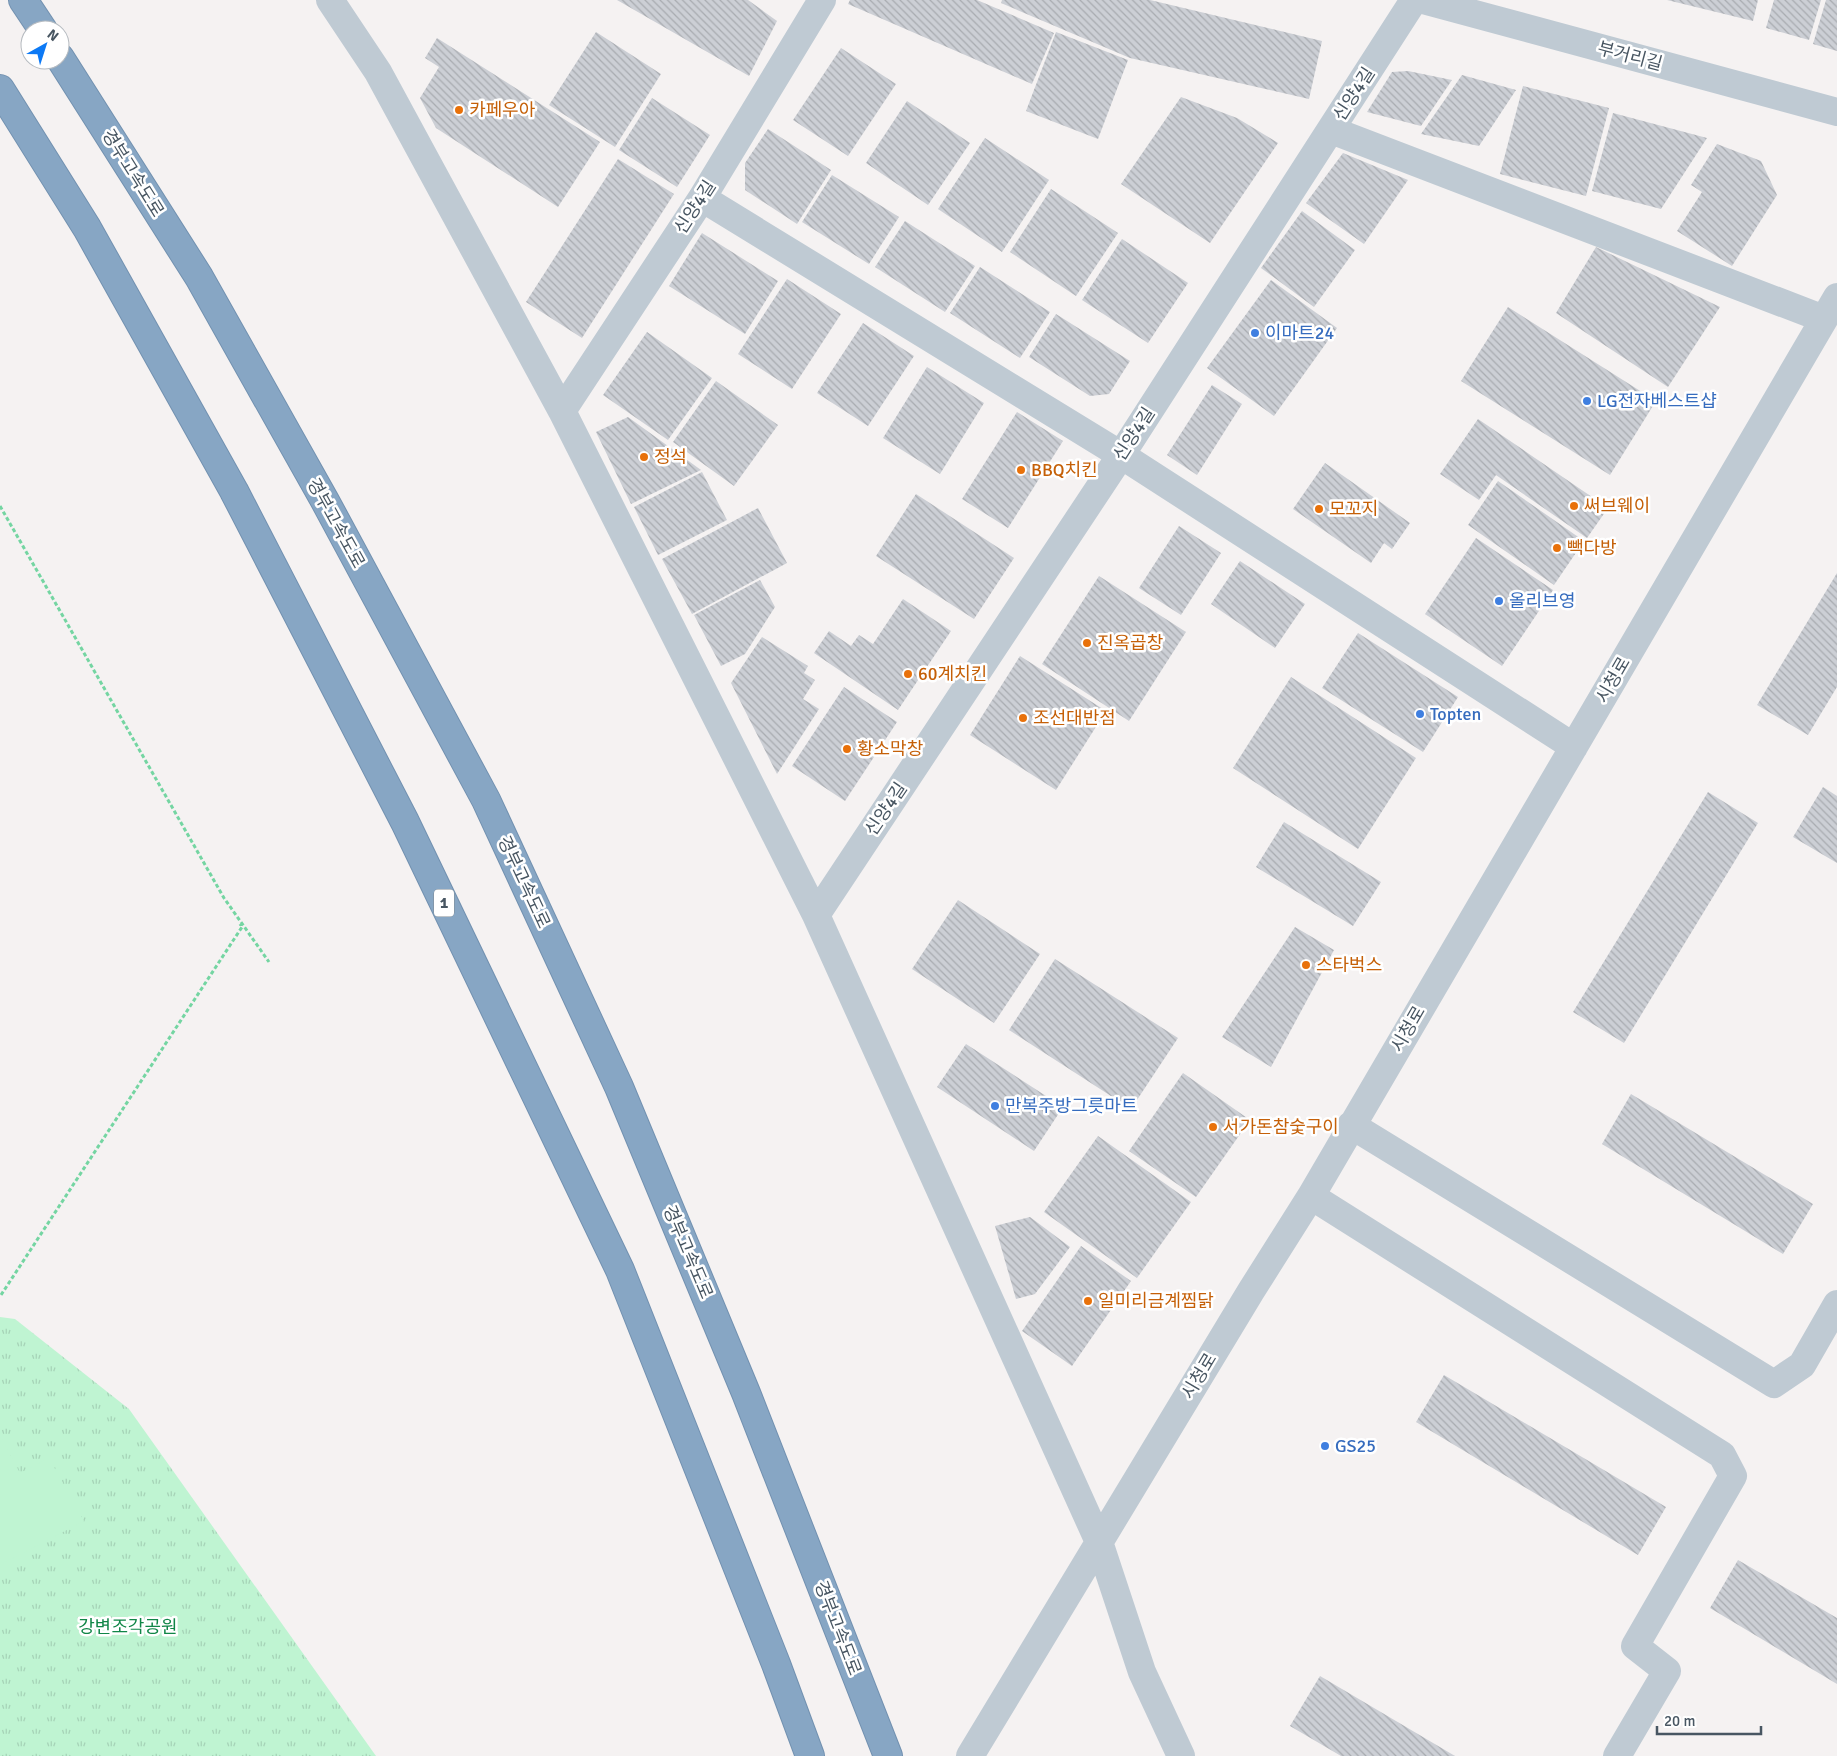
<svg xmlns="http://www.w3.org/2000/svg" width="1837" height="1756" font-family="Signika,'Noto Sans KR',sans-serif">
<defs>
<pattern id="park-tufts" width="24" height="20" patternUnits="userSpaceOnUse" patternTransform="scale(1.25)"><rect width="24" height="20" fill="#bff4d2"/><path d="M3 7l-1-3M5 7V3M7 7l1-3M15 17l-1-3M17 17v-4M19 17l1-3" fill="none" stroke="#a6d3b7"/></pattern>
<pattern id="building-back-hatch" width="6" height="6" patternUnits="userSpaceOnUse" patternTransform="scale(1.25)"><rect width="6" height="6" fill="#cccfd5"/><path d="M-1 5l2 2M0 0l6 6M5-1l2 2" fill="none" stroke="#a8abb0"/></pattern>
</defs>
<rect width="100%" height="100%" fill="#f5f2f2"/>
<!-- park -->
<path fill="url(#park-tufts)" d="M0 1317 15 1319 129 1409 376 1756H0Z"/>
<!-- pitch -->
<path fill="#bff4d2" d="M0 1435 20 1473 49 1458 84 1521 0 1565Z"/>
<!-- building -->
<path fill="url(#building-back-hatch)" d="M617 0H748L777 21 749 76Z
M850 0H977L1054 33 1032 84 848 4Z
M1002 0H1150L1322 41 1309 99 1130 58 1001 3Z
M1667 0H1758L1753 21Z
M1774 0H1821L1809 40 1766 28Z
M1826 0H1837V51L1813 44Z
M596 32 661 74 615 147 549 105Z
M1056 32 1128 60 1098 139 1026 111Z
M437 38 600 142 558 207 436 128 420 98 439 67 425 58Z
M841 48 896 84 848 156 793 120Z
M1408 71 1452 80 1421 126 1367 112 1392 72Z
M1462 75 1516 90 1479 146 1421 134Z
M1523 86 1609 108 1586 196 1500 174Z
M1181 97 1237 118 1278 143 1210 243 1121 184Z
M652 98 710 135 677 187 619 150Z
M907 101 970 143 928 205 866 163Z
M1613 113 1707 138 1661 209 1592 191Z
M768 129 831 170 797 224 745 190V163Z
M985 138 1049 180 1002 252 938 209Z
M1717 144 1761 161 1777 195 1732 266 1677 231 1702 192 1691 185Z
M1343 153 1408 180 1364 244 1306 203Z
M618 159 674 194 582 338 526 302Z
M832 175 899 217 869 264 802 222Z
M1051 189 1118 233 1076 296 1010 252Z
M1302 211 1355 250 1314 307 1261 268Z
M905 221 975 266 945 312 875 267Z
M702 233 778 281 745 334 669 286Z
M1122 239 1188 283 1148 343 1082 300Z
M1596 247 1720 307 1668 387 1556 313Z
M980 267 1050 312 1020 358 950 313Z
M787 279 841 314 792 389 738 354Z
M1271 280 1337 328 1274 416 1207 368Z
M1508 307 1656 401 1610 475 1461 381Z
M1056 314 1130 361 1109 394 1090 396 1029 357Z
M863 323 914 356 868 426 817 393Z
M647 332 712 378 668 440 603 395Z
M927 367 984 403 940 474 883 438Z
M716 381 778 425 734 486 673 442Z
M1212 385 1242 404 1197 475 1167 455Z
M1017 412 1063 441 1008 528 962 499Z
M628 417 701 470 631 504 596 432Z
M1478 419 1608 508 1587 538 1496 475 1479 500 1440 474Z
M1325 463 1410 523 1392 549 1384 543 1371 563 1293 509Z
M702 472 727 520 658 555 634 507Z
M1498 481 1584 541 1554 585 1468 525Z
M916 494 1014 558 974 619 876 556Z
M758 508 787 563 692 614 662 559Z
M1179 526 1221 553 1181 615 1139 588Z
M1476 538 1553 590 1502 666 1425 614Z
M1240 561 1305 604 1275 648 1211 604Z
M1837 573V687L1808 735 1757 705Z
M1099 576 1186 632 1129 721 1042 664Z
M760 580 775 607 745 654 721 666 694 615Z
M903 599 951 631 898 710 814 653 829 631 851 646 859 635 873 644Z
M1358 633 1458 697 1423 752 1322 688Z
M762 637 808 666 804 673 815 680 803 699 819 709 777 774 731 683Z
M1020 656 1106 711 1056 790 970 735Z
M1291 677 1416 758 1358 849 1233 768Z
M844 687 897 722 845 801 792 766Z
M1823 787 1837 796V863L1793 837Z
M1708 792 1758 823 1624 1043 1573 1012Z
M1284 822 1381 882 1353 926 1256 867Z
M958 900 1040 954 994 1023 912 969Z
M1295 927 1334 950 1271 1067 1222 1037Z
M1055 959 1178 1038 1131 1109 1009 1030Z
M966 1044 1063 1107 1034 1151 937 1087Z
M1183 1073 1250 1120 1196 1197 1129 1151Z
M1631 1094 1813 1204 1783 1254 1602 1144Z
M1098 1136 1191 1202 1137 1278 1044 1212Z
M1030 1217 1070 1247 1035 1294 1016 1299 995 1226Z
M1081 1246 1131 1281 1072 1366 1022 1331Z
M1444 1375 1666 1507 1638 1555 1416 1422Z
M1738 1560 1837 1618V1684L1710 1608Z
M1320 1676 1455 1756H1341L1290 1726Z"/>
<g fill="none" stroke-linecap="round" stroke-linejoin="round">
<defs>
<path id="highway" d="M23 0 43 30
M60 58 199 277 325 501 486 800 619 1087 746 1393 888 1756
M0 89 87 228 234 491 405 822 620 1270 776 1664 810 1756"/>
</defs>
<!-- highway casing -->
<use href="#highway" stroke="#7291b0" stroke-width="30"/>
<!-- path -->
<path stroke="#74d5a2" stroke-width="3" stroke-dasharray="4 2.5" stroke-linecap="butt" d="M0 506 224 898 269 962
M1 1295 242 927 240 924"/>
<!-- minor -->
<path stroke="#bfcad3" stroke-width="28" d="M330 0 378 72 562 411 816 915 1099 1542 1142 1672 1181 1756
M1423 0 1837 112
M1331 130 1824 319
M702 198 1121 455 1574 747
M562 411 702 198 822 0
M816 915 1121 455 1414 0
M1351 1125 1774 1384 1802 1365 1837 1304
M1311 1196 1722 1455 1733 1476 1635 1646 1667 1671 1617 1756
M970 1756 1251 1291 1311 1196 1837 297"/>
<!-- highway -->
<use href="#highway" stroke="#87a6c4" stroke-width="28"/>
</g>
<!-- markers -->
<g fill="#e8710a" stroke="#fff" stroke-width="2">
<circle cx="459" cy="110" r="5"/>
<circle cx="644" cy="457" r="5"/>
<circle cx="1021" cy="470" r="5"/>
<circle cx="1574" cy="506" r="5"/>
<circle cx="1319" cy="509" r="5"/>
<circle cx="1557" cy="548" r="5"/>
<circle cx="1087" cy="643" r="5"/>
<circle cx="908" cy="674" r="5"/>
<circle cx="1023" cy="718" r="5"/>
<circle cx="847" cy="749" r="5"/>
<circle cx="1306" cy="965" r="5"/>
<circle cx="1213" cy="1127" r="5"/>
<circle cx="1088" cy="1301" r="5"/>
</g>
<g fill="#3f7fe0" stroke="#fff" stroke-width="2">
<circle cx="1255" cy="333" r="5"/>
<circle cx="1587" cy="401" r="5"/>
<circle cx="1499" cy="601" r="5"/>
<circle cx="1420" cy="714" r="5"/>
<circle cx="995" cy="1106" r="5"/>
<circle cx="1325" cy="1446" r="5"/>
</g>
<g text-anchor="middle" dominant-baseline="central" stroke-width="5" stroke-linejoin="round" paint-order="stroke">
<!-- shield labels -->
<rect fill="#fff" stroke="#7f8991" stroke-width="1" x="434" y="889.5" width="20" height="27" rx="4"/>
<g font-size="16" font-weight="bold" fill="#485662">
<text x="444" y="903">1</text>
</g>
<!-- street labels -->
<g font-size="18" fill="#485662" stroke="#fff">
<text transform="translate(1630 56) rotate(15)">부거리길</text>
<text transform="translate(1354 94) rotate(-57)">신양4길</text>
<text transform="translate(133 173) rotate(58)">경부고속도로</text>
<text transform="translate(695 207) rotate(-57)">신양4길</text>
<text transform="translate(1134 434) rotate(-57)">신양4길</text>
<text transform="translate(336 523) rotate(61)">경부고속도로</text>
<text transform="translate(1613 680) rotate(-60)">시청로</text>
<text transform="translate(886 809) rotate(-56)">신양4길</text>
<text transform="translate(524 882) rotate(65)">경부고속도로</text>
<text transform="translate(1408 1029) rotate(-60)">시청로</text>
<text transform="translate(688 1252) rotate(67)">경부고속도로</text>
<text transform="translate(1199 1376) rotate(-59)">시청로</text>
<text transform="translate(838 1628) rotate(69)">경부고속도로</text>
</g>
<!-- food labels -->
<g font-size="18" fill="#c56008" stroke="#fff" text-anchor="start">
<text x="469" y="110">카페우아</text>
<text x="654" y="457">정석</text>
<text x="1031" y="470">BBQ치킨</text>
<text x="1584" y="506">써브웨이</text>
<text x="1329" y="509">모꼬지</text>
<text x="1567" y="548">빽다방</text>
<text x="1097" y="643">진옥곱창</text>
<text x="918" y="674">60계치킨</text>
<text x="1033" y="718">조선대반점</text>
<text x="857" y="749">황소막창</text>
<text x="1316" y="965">스타벅스</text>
<text x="1223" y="1127">서가돈참숯구이</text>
<text x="1098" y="1301">일미리금계찜닭</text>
</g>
<!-- shop labels -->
<g font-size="18" fill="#366cbe" stroke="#fff" text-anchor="start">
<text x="1265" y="333">이마트24</text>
<text x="1597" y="401">LG전자베스트샵</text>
<text x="1509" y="601">올리브영</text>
<text x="1430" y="714">Topten</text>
<text x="1005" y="1106">만복주방그릇마트</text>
<text x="1335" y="1446">GS25</text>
</g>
<!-- park labels -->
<g font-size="18" fill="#108647" stroke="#fff">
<text x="128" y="1627">강변조각공원</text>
</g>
</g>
<!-- north arrow -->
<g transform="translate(45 45) rotate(39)"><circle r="24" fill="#ffffff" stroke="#b6bbc0"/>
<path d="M0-4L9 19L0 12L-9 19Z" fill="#0c79f5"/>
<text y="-8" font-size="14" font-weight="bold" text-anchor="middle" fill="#485662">N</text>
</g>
<!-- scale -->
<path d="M1657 1726v8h104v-8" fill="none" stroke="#485662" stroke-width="2.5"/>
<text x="1664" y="1726" font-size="15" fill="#485662" stroke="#ffffff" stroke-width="4" paint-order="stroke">20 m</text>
</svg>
